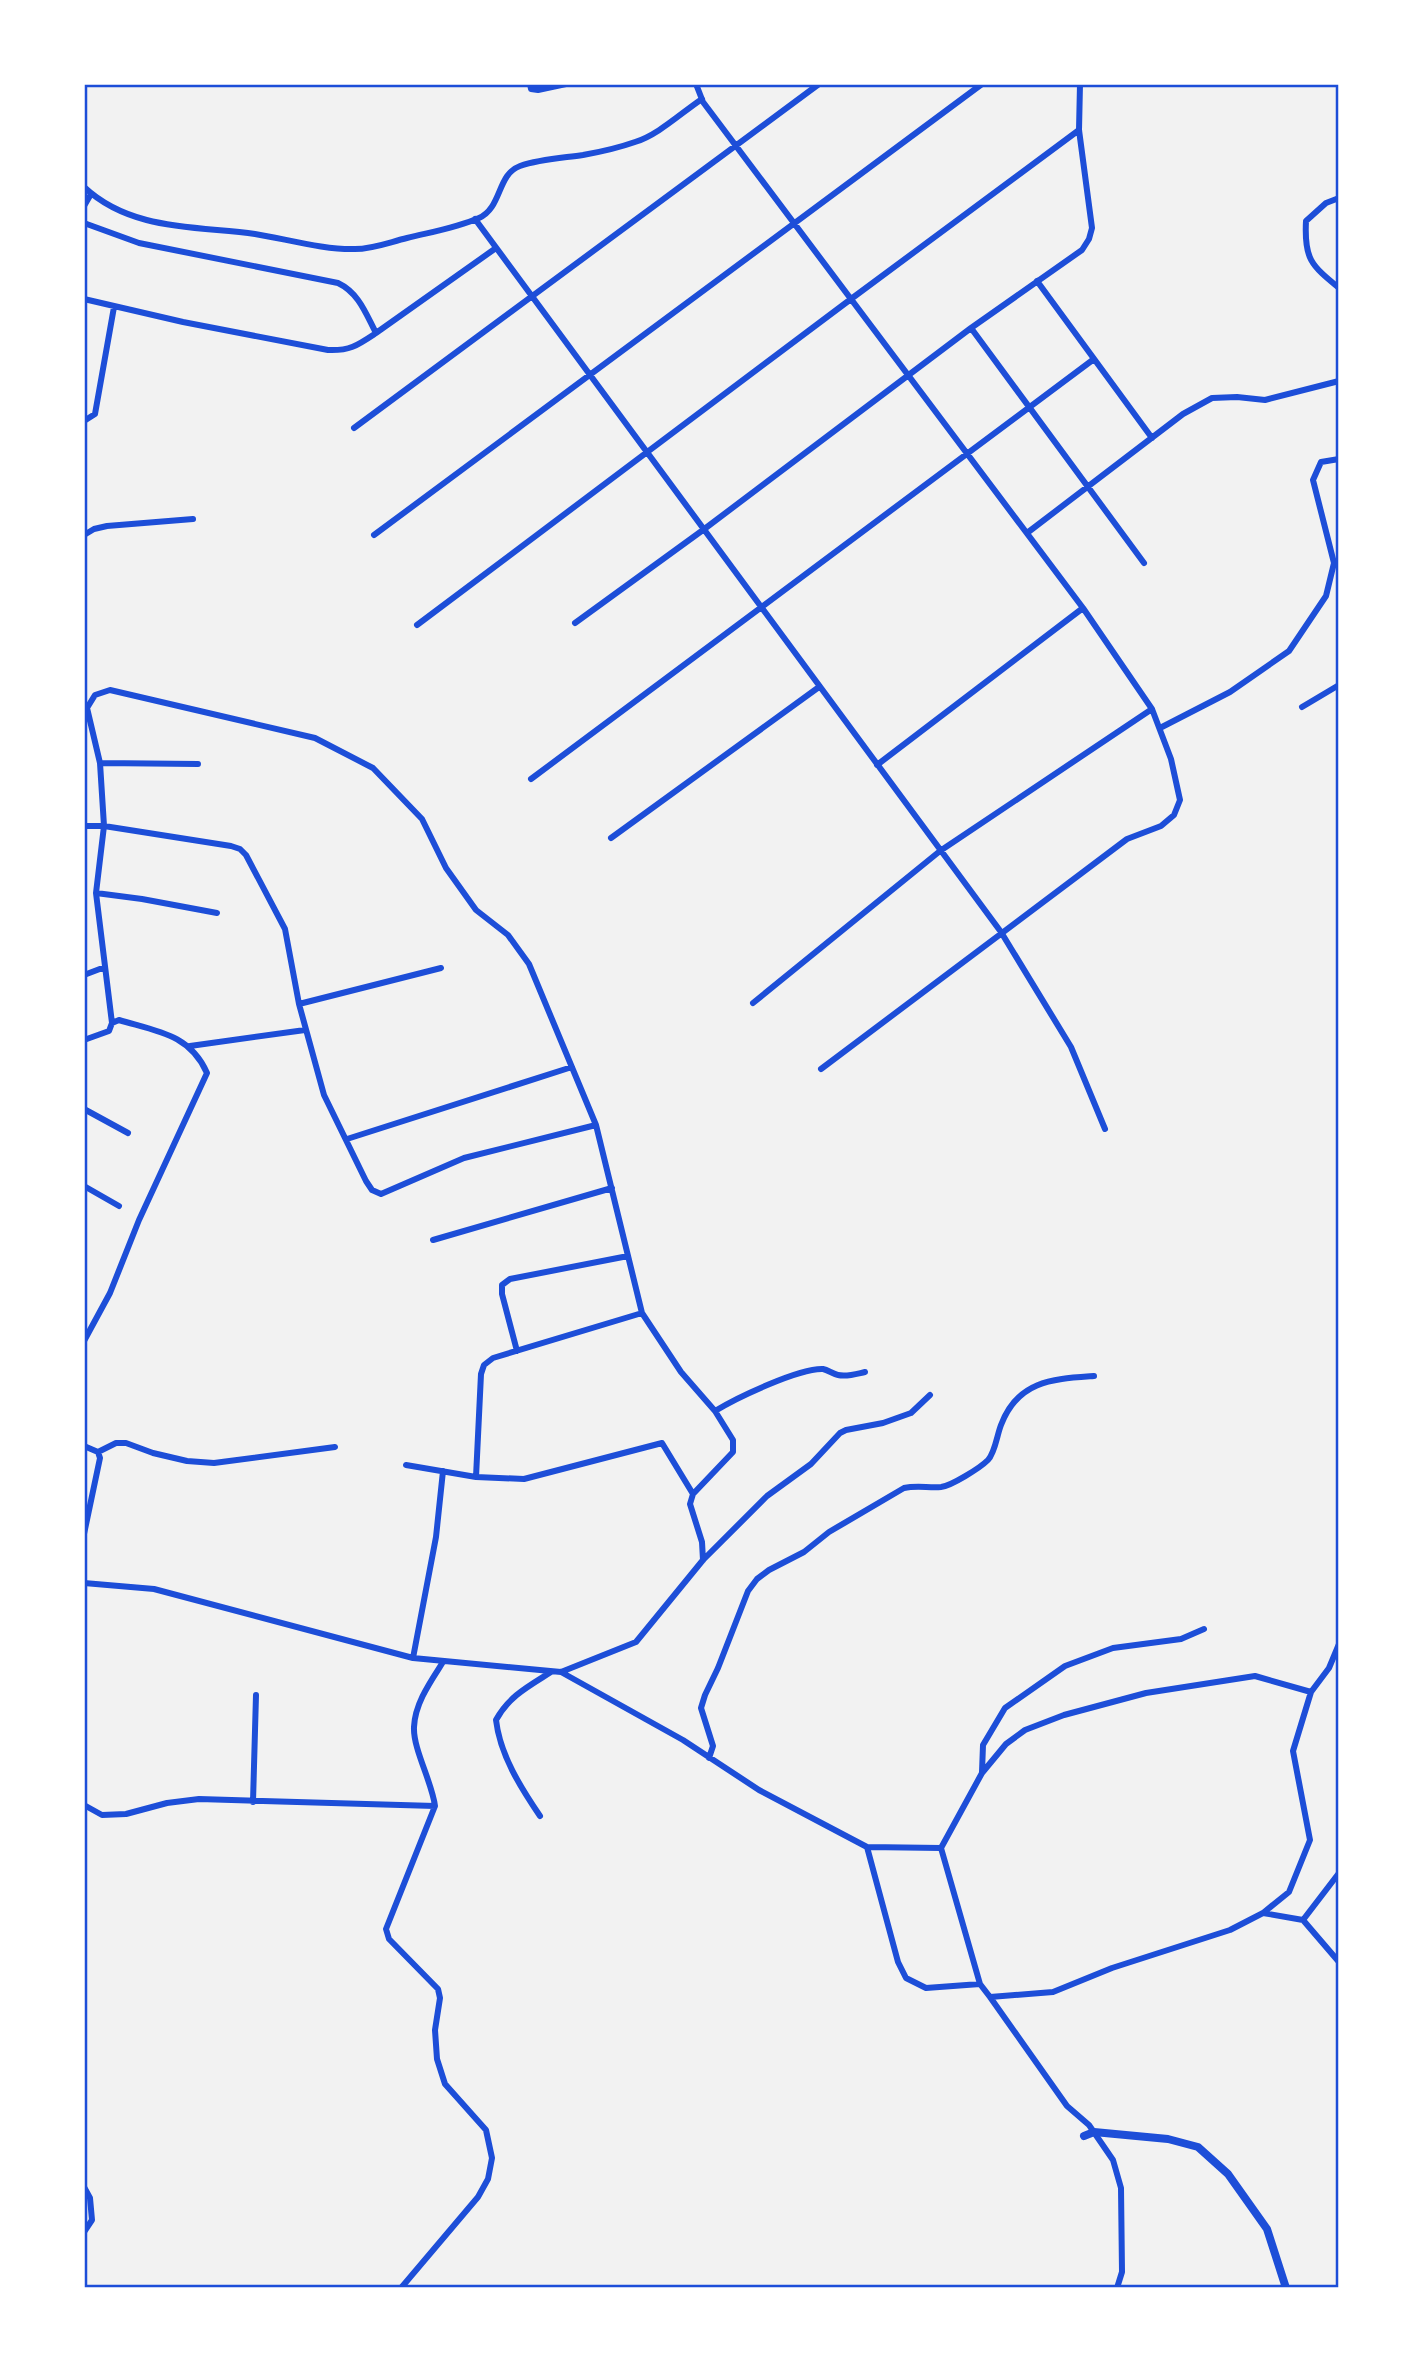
<svg xmlns="http://www.w3.org/2000/svg" width="1423" height="2372" font-family="'Noto Sans',sans-serif">
<rect width="100%" height="100%" fill="#f2f2f2"/>
<g fill="none" stroke-linecap="round" stroke-linejoin="round">
<!-- minor -->
<path stroke="#1d4ed8" stroke-width="6" d="M530 84 531 89 538 90 566 84
M696 84 703 102 1083 608 1152 709 1171 759 1180 800 1174 815 1161 826 1127 839 821 1069
M84 187C131 231 196 226 255 234 286 239 325 250 355 249 373 249 390 242 407 238 431 232 456 228 479 218 502 208 497 174 520 166 540 159 562 158 583 155 600 152 618 148 635 142 658 135 681 113 702 99
M1339 198 1326 203 1306 221C1304 259 1311 265 1339 288
M84 206 91 194
M475 219 1001 932 1071 1047 1105 1129
M84 223 139 243 338 283C359 293 366 314 376 333
M1037 281 1152 438
M84 299 183 322 328 350C350 351 358 345 376 333L496 248
M971 328 1144 563
M84 421 95 414 114 307
M354 428 819 84
M1027 533 1183 414 1212 398 1237 397 1265 400 1339 381
M84 535 94 529 107 526 193 519
M374 535 982 84
M575 623 703 530 971 328 1082 250 1089 239 1092 228 1079 130 1080 84
M417 625 851 299 1079 130
M1302 707 1339 685
M1160 728 1230 692 1289 651 1326 596 1334 563 1313 480 1321 462 1339 459
M100 763 198 764
M877 765 1083 608
M531 779 1094 359
M84 826H104L231 846 240 849 246 855 285 929 299 1004 324 1095 366 1181 372 1190 381 1194 464 1158 596 1125
M611 838 819 687
M96 893 142 899 217 913
M84 975 105 967
M753 1003 940 851 1152 709
M299 1004 441 968
M84 1040 109 1031 112 1023 96 893 104 826 100 763 87 708 95 695 110 690 315 738 373 768 422 819 446 868 476 910 508 935 529 964 596 1125 642 1313 681 1372 715 1411 733 1440V1452L693 1494 690 1504 702 1542 703 1560
M190 1046 305 1030
M84 1109 128 1133
M347 1139 572 1067
M84 1186 119 1206
M433 1240 612 1188
M84 1341 110 1293 139 1220 207 1073C190 1034 156 1031 119 1020L112 1023
M517 1351 502 1294V1285L510 1279 628 1256
M715 1411C736 1398 799 1368 823 1369 828 1370 833 1374 838 1375 847 1377 856 1374 865 1372
M84 1446 98 1452 100 1458 84 1534
M98 1452 116 1443H126L153 1453 187 1461 214 1463 335 1447
M406 1465 476 1477 524 1479 662 1443 693 1494
M476 1477 481 1374 484 1365 493 1358 642 1313
M84 1583 154 1589 413 1658 561 1672 636 1642 703 1560 767 1496 811 1464 840 1433 846 1430 883 1423 911 1413 930 1395
M413 1658 436 1537 443 1471
M561 1672 683 1740 759 1790 867 1847 941 1848
M1311 1692 1255 1676 1146 1693 1064 1715 1025 1730 1006 1744 982 1773 941 1848 980 1984 990 1997 1053 1992 1112 1968 1230 1930 1263 1913 1289 1892 1310 1840 1293 1751 1311 1692 1329 1668 1339 1644
M709 1758 713 1746 701 1708 705 1695 718 1668 748 1591 757 1579 769 1570 804 1552 829 1532 904 1488C917 1485 928 1488 941 1487 951 1486 980 1468 988 1460 995 1453 997 1435 1001 1425 1018 1380 1053 1379 1094 1376
M982 1772 983 1745 1005 1708 1065 1666 1113 1648 1181 1639 1204 1629
M253 1802 256 1695
M84 1805 102 1815 126 1814 167 1803 199 1799 435 1806
M540 1816C521 1788 500 1755 496 1720 509 1696 529 1686 551 1672
M867 1847 898 1962 906 1978 926 1988 980 1984
M1263 1913 1303 1920 1339 1962
M1303 1920 1339 1873
M990 1997 1067 2106 1089 2125 1113 2160 1121 2188 1122 2272 1117 2288
M84 2187 90 2198 92 2220 84 2232
M401 2288 478 2197 488 2179 492 2158 486 2130 445 2084 437 2059 435 2030 440 1998 438 1989 389 1939 386 1929 435 1806C432 1782 413 1749 414 1727 415 1703 431 1681 443 1662"/>
<!-- tertiary -->
<path stroke="#1d4ed8" stroke-width="8" d="M1084 2136 1094 2132 1168 2139 1198 2147 1228 2174 1267 2229 1286 2288"/>
</g>
<!-- border -->
<rect width="1423" height="2372" fill="none" stroke="#ffffff" stroke-width="172"/>
<rect x="86" y="86" width="1251" height="2200" fill="none" stroke="#1d4ed8" stroke-width="2.5"/>
</svg>
